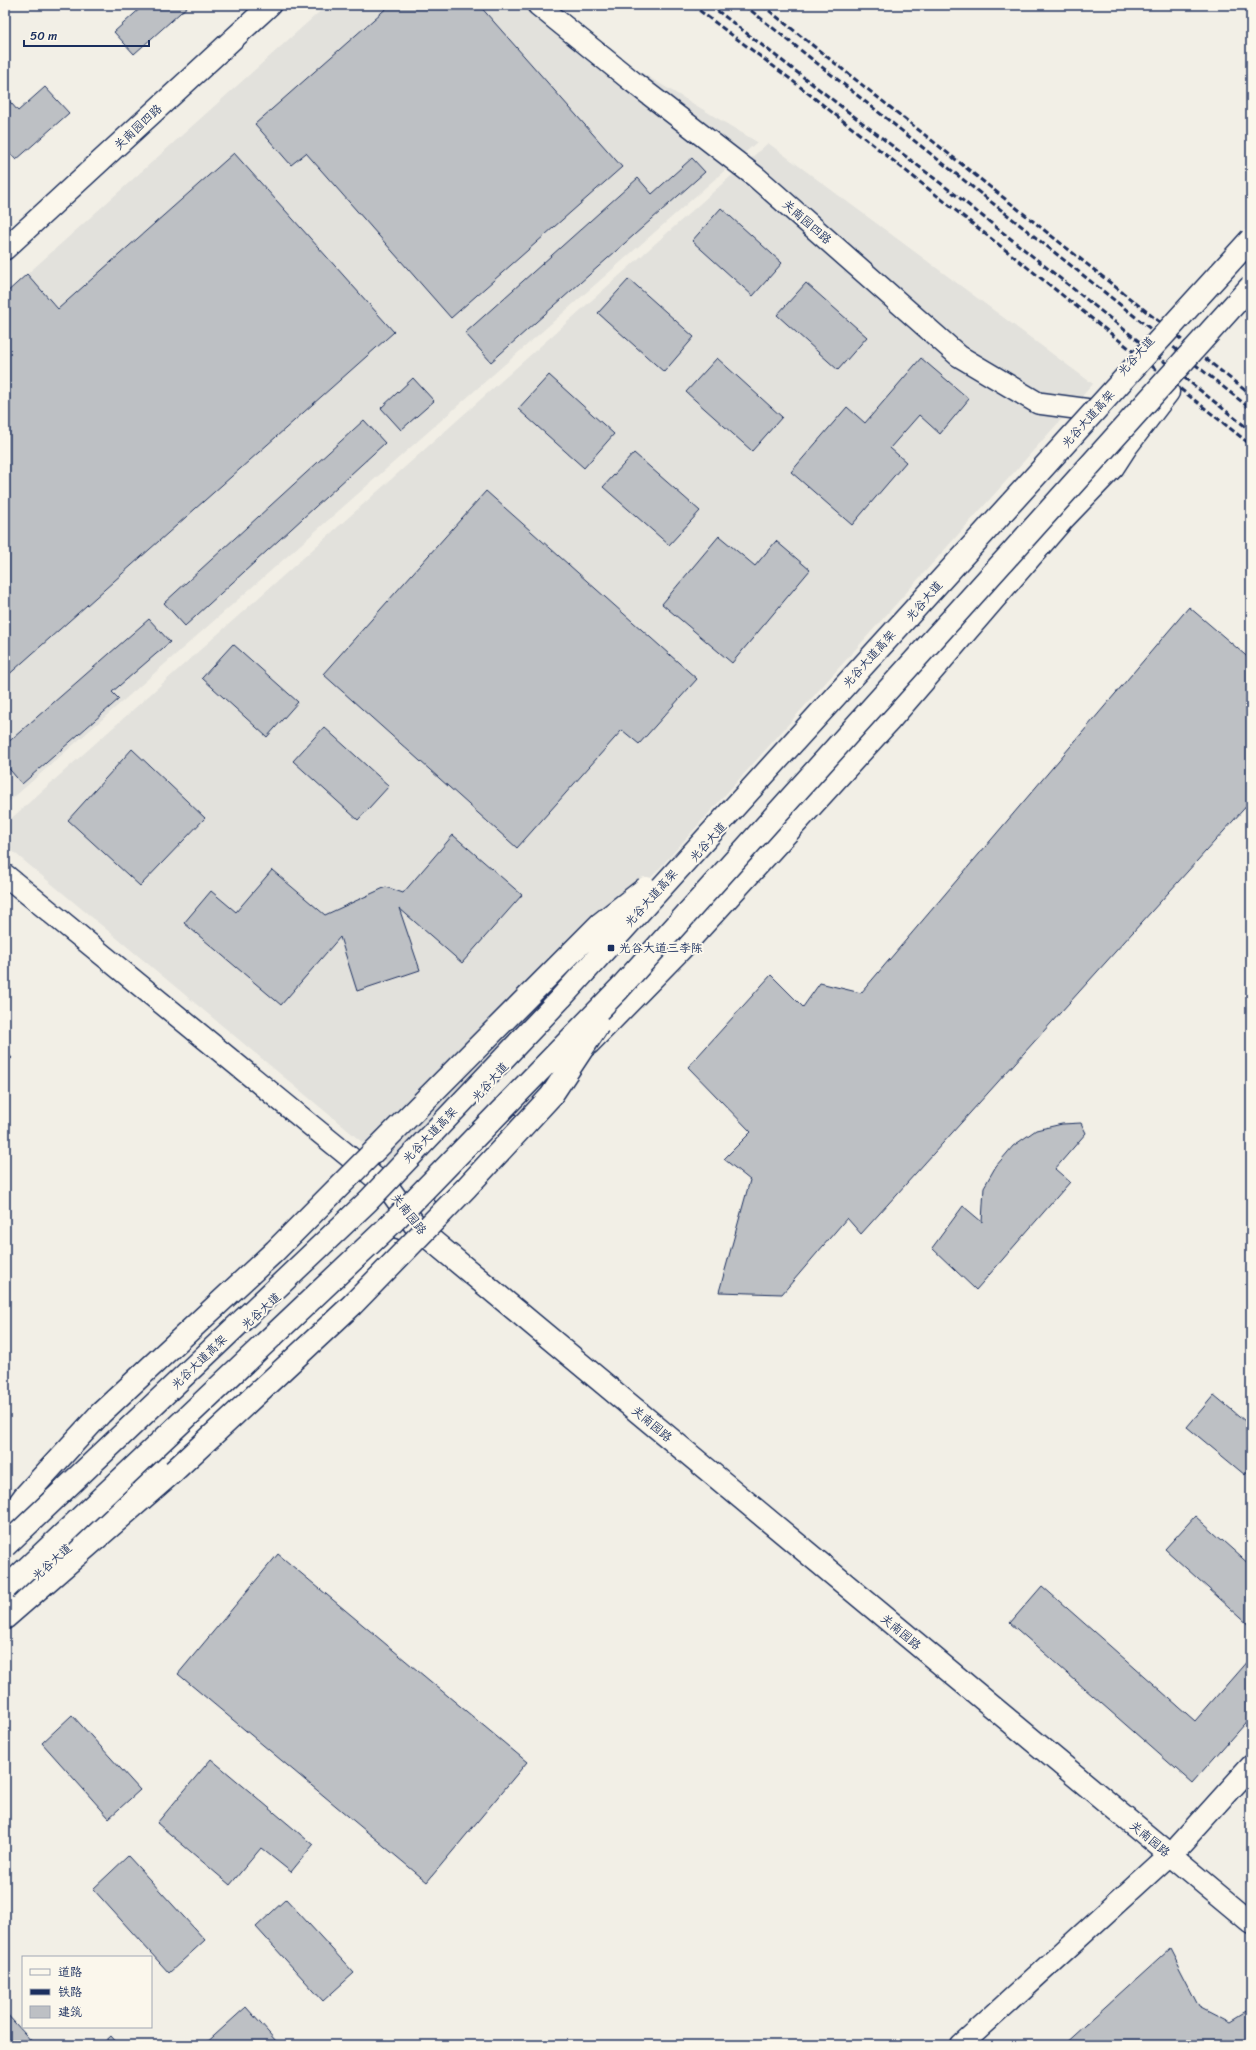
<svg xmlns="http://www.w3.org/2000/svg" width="1256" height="2050" font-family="Sriracha,'LXGW WenKai TC',sans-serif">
<rect width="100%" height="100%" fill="#f2efe6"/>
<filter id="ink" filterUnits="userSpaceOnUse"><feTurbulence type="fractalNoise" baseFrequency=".025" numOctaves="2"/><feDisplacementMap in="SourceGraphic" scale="8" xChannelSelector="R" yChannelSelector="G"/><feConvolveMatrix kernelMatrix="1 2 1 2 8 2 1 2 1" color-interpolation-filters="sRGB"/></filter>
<g filter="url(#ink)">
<!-- built -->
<path fill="#e2e1dc" d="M327 5H529L757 142 5 805V294Z
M768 143 1093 384 392 1167 5 845V824Z"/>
<!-- building -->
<path fill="#bdc0c4" stroke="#1b2f5e" d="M144 5H189L134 54 114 32Z
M390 5H479L622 167 451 318 306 153 291 165 255 124Z
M45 87 69 113 16 160 5 148V96L18 111Z
M234 153 394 332 5 678V294L27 274 58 309Z
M692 158 705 172 491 362 465 333 638 178 652 194Z
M721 208 782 263 753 296 692 241Z
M629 279 694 337 664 372 598 313Z
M806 283 867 337 838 370 777 315Z
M717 358 782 417 752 451 686 392Z
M921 358 969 399 940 434 919 415 890 448 906 462 852 525 791 472 847 407 865 423Z
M549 375 614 434 584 468 518 409Z
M413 378 434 401 401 430 381 408Z
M364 420 385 443 185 626 164 603Z
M634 453 700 511 669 545 603 487Z
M486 491 697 679 639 744 622 730 517 848 323 674Z
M719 536 755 566 776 541 810 570 732 663 662 604Z
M1189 607 1251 660V801L861 1234 847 1218 782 1294 719 1292 750 1180 724 1159 751 1132 688 1067 771 975 803 1007 820 983 861 993Z
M149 619 170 642 112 692 119 699 22 784 5 764V745Z
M233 644 298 702 267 737 202 678Z
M324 727 389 786 358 820 293 761Z
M132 749 205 818 140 886 68 820Z
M453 835 522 895 462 963 399 908 420 970 357 991 340 937 281 1005 184 923 211 891 236 912 272 870 325 915 386 887 403 893Z
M5 1050 12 1058 5 1064Z
M1081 1123 1086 1133 1055 1169 1070 1182 976 1290 932 1248 963 1206 982 1222 984 1187 996 1166 1013 1146 1036 1130 1062 1124Z
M1214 1395 1251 1426V1468L1245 1475 1187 1427Z
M1195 1516 1251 1566V1627L1165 1549Z
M278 1554 527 1762 427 1882 178 1674Z
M1042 1586 1195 1721 1249 1659 1251 1661V1716L1192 1783 1010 1623Z
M72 1715 140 1790 109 1818 42 1743Z
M211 1759 313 1845 291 1872 261 1848 230 1885 157 1823Z
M128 1856 205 1940 169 1973 93 1889Z
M286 1899 354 1973 323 2001 256 1927Z
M1169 1949 1199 2007 1230 2023 1251 2010V2045H1063Z
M246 2007 276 2041 271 2045H204Z
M5 2012 35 2045H5Z
M111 2036 119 2045H101Z"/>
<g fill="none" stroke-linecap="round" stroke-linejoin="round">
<defs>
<path id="minor" d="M538 5 633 82 756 177 959 356 1038 403 1090 410
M5 249 270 5
M5 875 390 1190
M961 2045 1177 1848 1251 1766"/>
<path id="major" d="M588 1044 680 950 889 721 1063 519 1113 467 1126 447 1168 392
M390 1190 417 1228 1251 1922
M445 1195 510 1125
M12 1598 186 1444 393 1250"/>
<path id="highway" d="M5 1523 24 1497 101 1413
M5 1618 174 1471"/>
</defs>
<!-- minor casing -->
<use href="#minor" stroke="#1b2f5e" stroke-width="24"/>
<!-- major casing -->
<use href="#major" stroke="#1b2f5e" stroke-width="25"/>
<!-- highway casing -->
<use href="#highway" stroke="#1b2f5e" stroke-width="25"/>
<!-- minor -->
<use href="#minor" stroke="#fbf7ec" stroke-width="21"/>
<!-- major -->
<use href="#major" stroke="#fbf7ec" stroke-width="22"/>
<!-- highway -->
<use href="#highway" stroke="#fbf7ec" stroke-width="22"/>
<!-- rail -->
<path stroke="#1b2f5e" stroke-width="3" stroke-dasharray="6 3" stroke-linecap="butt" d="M692 5 789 78 1251 445
M710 5 961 199 1251 431
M744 5 1251 409
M762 5 1251 395"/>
<defs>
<path id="highway-bridge" d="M101 1413 275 1251 600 924 646 888
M174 1471 352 1305 466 1188 551 1096 598 1025
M5 1546 368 1201 561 998 1251 239
M5 1589 390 1225 619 989 1251 286"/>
</defs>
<!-- highway-bridge casing -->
<use href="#highway-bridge" stroke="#1b2f5e" stroke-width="25" stroke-linecap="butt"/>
<!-- highway-bridge -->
<use href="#highway-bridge" stroke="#fbf7ec" stroke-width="22"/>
</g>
</g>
<!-- markers -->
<rect fill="#1b2f5e" stroke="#fbf7ec" stroke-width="1.5" x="607" y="944" width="8" height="8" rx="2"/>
<g text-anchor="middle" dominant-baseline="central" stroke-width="4" stroke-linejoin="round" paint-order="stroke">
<!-- street labels -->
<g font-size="12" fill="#1b2f5e" stroke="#fbf7ec">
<text transform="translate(138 127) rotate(-43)">关南园四路</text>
<text transform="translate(807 222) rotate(41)">关南园四路</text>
<text transform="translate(1136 356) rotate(-48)">光谷大道</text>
<text transform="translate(1088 419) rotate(-48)">光谷大道高架</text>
<text transform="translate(924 601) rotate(-49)">光谷大道</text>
<text transform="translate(869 659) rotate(-48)">光谷大道高架</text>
<text transform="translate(708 842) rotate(-48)">光谷大道</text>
<text transform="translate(651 898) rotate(-48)">光谷大道高架</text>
<text transform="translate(490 1082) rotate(-48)">光谷大道</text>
<text transform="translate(430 1135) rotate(-46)">光谷大道高架</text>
<text transform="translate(409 1214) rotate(52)">关南园路</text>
<text transform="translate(261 1311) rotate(-42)">光谷大道</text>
<text transform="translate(199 1362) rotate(-44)">光谷大道高架</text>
<text transform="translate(652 1424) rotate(40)">关南园路</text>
<text transform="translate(52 1562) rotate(-42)">光谷大道</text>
<text transform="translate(901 1632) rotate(40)">关南园路</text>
<text transform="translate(1150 1839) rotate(40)">关南园路</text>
</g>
<!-- poi labels -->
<g font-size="12" fill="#1b2f5e" stroke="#fbf7ec" text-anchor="start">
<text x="619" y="948">光谷大道三李陈</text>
</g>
</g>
<!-- margin -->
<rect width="1256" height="2050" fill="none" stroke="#fbf7ec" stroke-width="20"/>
<rect x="10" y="10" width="1236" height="2030" fill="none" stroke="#1b2f5e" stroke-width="1.5" filter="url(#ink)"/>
<!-- legend -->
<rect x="22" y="1956" width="130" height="72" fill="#fbf7ec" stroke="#a1a7b3"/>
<rect x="30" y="1969" width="20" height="6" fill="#fbf7ec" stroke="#a1a7b3"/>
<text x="58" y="1976" font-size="12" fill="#1b2f5e">道路</text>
<rect x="30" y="1989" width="20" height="6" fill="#1b2f5e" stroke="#a1a7b3"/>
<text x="58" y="1996" font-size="12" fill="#1b2f5e">铁路</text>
<rect x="30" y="2006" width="20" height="12" fill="#bdc0c4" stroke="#a1a7b3"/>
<text x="58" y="2016" font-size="12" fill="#1b2f5e">建筑</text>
<!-- scale -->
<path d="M24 40v6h125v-6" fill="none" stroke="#1b2f5e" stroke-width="2"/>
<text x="30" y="40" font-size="12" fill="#1b2f5e" stroke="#fbf7ec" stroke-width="3" paint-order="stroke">50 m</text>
</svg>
